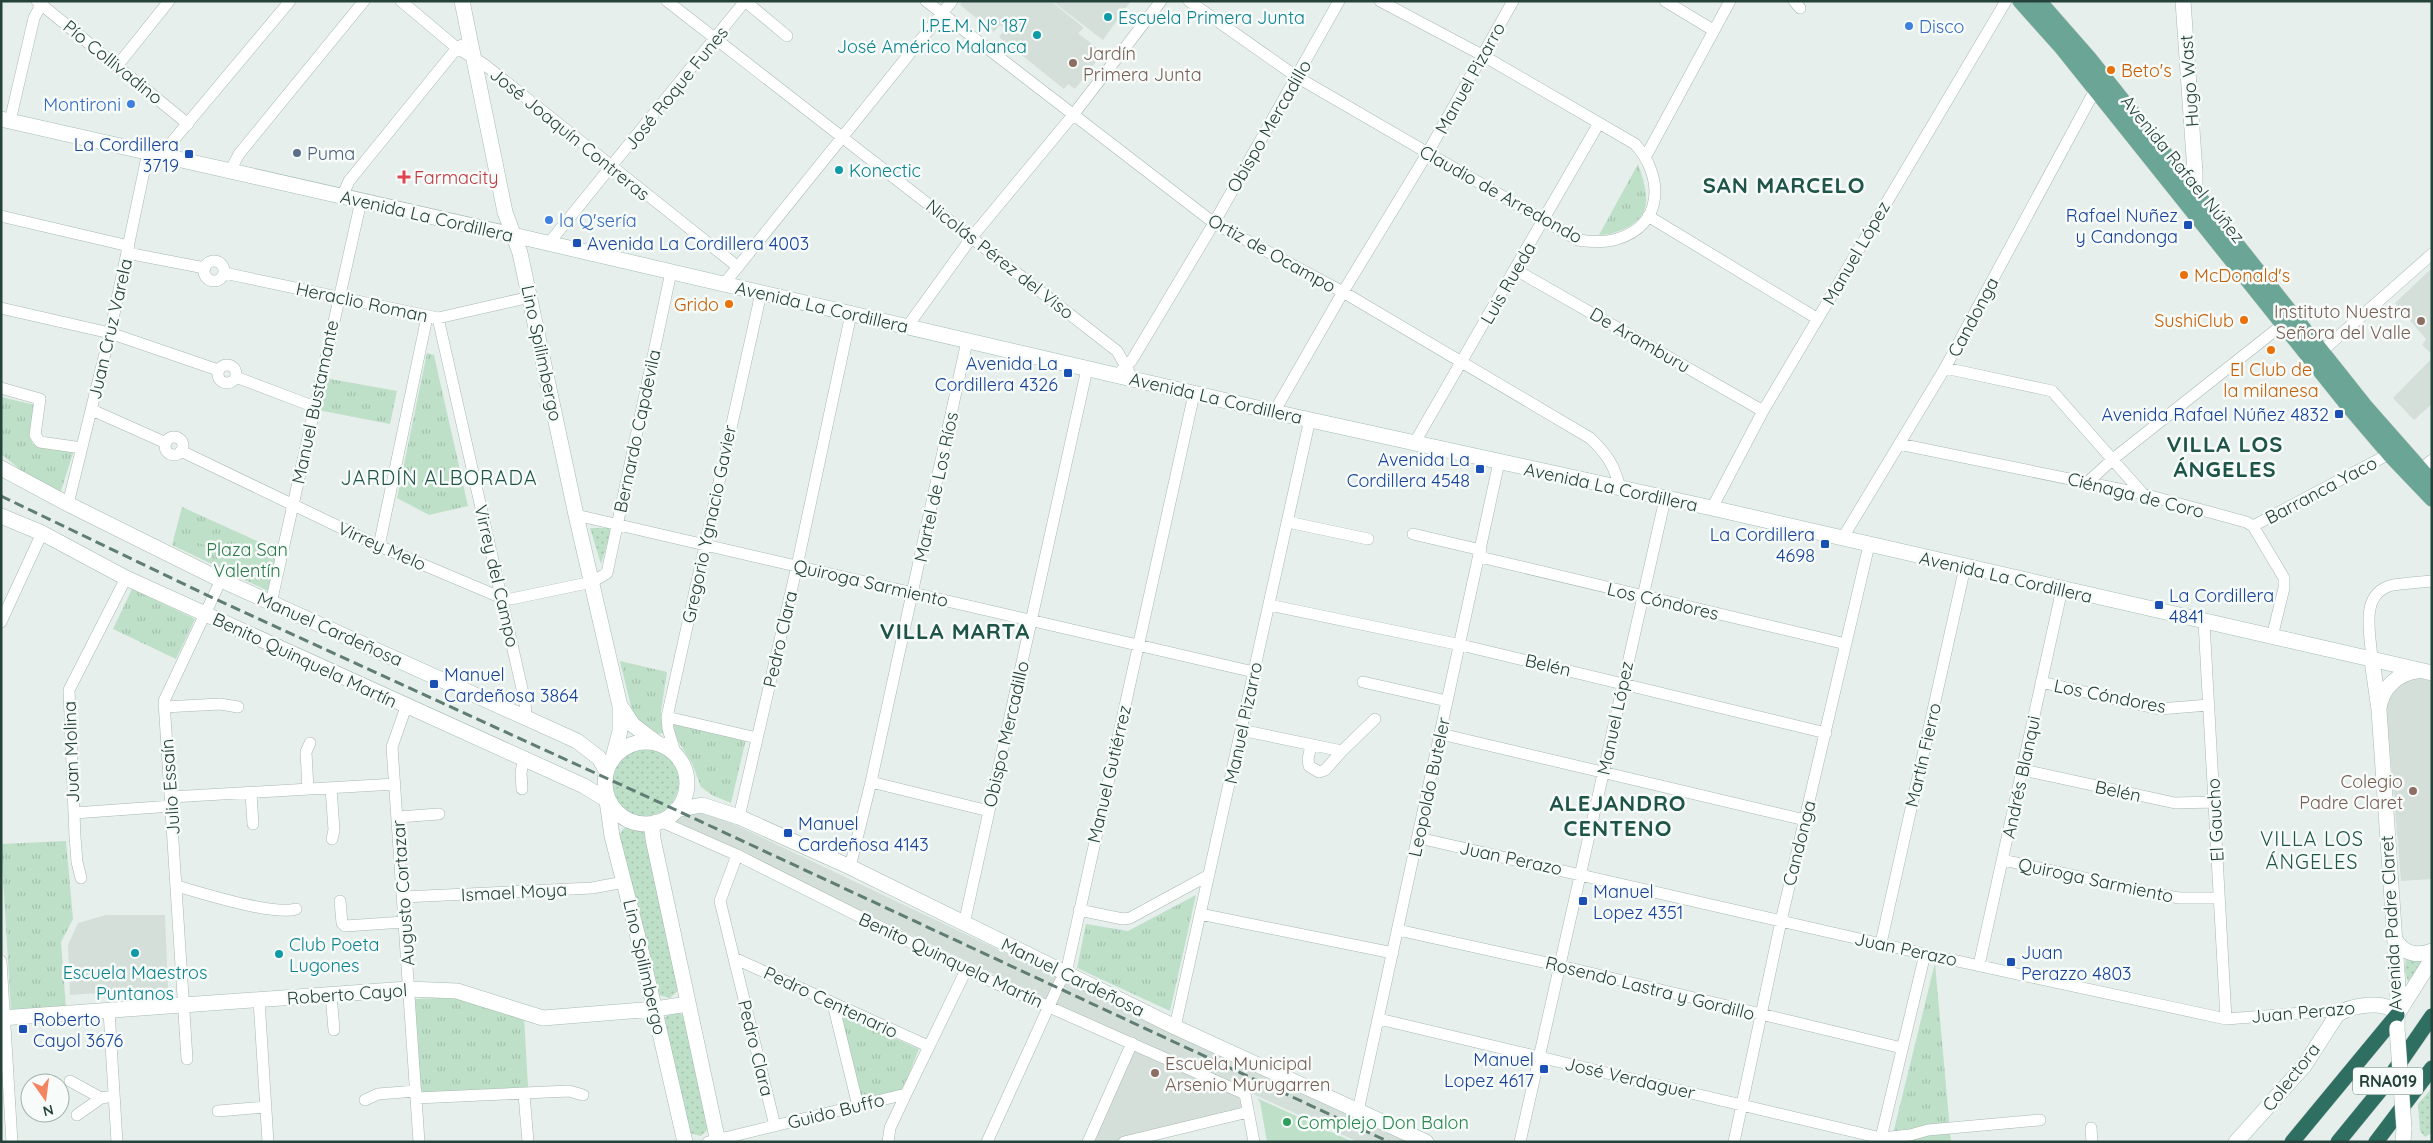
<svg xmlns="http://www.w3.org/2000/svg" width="2433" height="1143" font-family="Quicksand,sans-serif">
<defs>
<pattern id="grass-dots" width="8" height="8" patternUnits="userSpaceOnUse" patternTransform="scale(1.25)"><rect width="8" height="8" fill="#bfe0c8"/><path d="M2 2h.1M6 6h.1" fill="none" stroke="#a4c1ad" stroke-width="1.8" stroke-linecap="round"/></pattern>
<pattern id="park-tufts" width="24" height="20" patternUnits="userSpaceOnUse" patternTransform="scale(1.25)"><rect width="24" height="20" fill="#bfe0c8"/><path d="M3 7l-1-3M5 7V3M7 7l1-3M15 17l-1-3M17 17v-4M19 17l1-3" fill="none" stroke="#a4c1ad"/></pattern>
</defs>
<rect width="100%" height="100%" fill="#e6efeb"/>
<!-- built -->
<path fill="#d4dfda" d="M962 1H1051L1084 28 1078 33 1103 53 1075 89 1068 84 1064 89 999 37 1005 29 1000 25 994 32 960 5Z
M1052 1H1131L1103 40Z
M2432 268V354L2422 345 2426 339 2395 303Z
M2432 358V404L2414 420 2393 398Z
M2408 676 2432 681V879L2401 881 2386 703 2391 691Z
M702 809 1056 977 1047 1000 672 820Z
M106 915H165L168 988 70 995 68 945 78 923Z
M1066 981 1413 1142H1358L1056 1004Z
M1134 1049 1242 1098 1244 1109 1112 1142H1091Z"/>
<!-- grass -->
<path fill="url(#grass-dots)" d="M590 528H612L601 564Z
M611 782a34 34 0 1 1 68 0a34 34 0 1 1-68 0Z
M630 825 641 829 645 834 679 990 670 998 659 995 619 836 623 829Z
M2406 956 2423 961 2408 982 2405 971Z
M671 1013H679L684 1016 709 1128 701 1136 689 1133 663 1019Z
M2432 1088V1133L2425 1137 2420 1131 2418 1104Z"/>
<!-- park -->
<path fill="url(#park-tufts)" d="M1638 164C1642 175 1647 190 1646 202 1646 223 1617 235 1599 235Z
M427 353 434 355 468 506 429 515 397 498Z
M325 378 397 391 390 424 318 410Z
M1 397 35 405 30 438 33 444 74 450 60 494 27 475 1 454Z
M182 507 277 550 268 591 172 545Z
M132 589 195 619 176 659 113 629Z
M620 661 667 672 661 711 664 733 656 734 634 719Z
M673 721 746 739 731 803 712 795 701 787 692 763 676 738Z
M66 841 73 919 61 942 66 1008 11 1011 1 844Z
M1196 895 1170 1011 1077 968 1086 924 1128 931Z
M1935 963 1951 1142H1891Z
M455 997 524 1016 528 1087 421 1094 415 999Z
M840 1014 919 1049 903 1089 861 1099Z"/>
<!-- garden -->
<path fill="#bfe0c8" d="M199 522 214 527 207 546 192 541Z
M1257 1098 1353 1142H1267L1260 1102Z"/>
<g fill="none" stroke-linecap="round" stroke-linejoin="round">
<defs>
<path id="minor" d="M37 1 188 124
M401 1 457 48 485 65 738 267
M667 1 1117 351 1133 379
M745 1 787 36
M926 1 1214 223 1343 292 1590 438C1607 454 1615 466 1620 489
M1189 1 1297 77 1578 240C1591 242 1604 243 1617 239 1664 225 1664 176 1635 144L1482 55 1380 1
M1665 1 1713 30
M1794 1 1800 8
M117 66 169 1
M10 121 34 18 43 1
M161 155 290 1
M1646 156 1730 1
M230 171 239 154 364 1
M342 197 349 181 457 48 462 45
M1 216 129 246
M1648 216 1818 319
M549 243 745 1
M127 253 205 268
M204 271a10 10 0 1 1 20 0a10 10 0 1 1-20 0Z
M1516 270 1763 411
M224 273 438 318 530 297
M724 284 952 1
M1 308 110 333 218 370
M438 318 525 702 526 717
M907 327 972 237 1073 115 1161 1
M2322 351 2432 254
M218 374a9 9 0 1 1 18 0a9 9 0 1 1-18 0Z
M1945 368 2052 391 2143 494
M1122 370 1132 360 1214 223 1339 1
M236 377 315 407
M1 388 40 399 35 435 40 442 82 448
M92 410 166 443
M1274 412 1343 292 1427 154 1513 1
M165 446a9 9 0 1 1 18 0a9 9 0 1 1-18 0Z
M1415 442 1599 123
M1899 444 2143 494 2246 522 2253 526 2284 578V588L2272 637
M181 451 379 546 502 598 511 599 592 582 607 573 671 272
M2427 464 2432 460
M2088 482 2113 459 2282 325
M68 504 110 333 148 152
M1712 508 1763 411 2006 1
M576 515 1254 672
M1288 522 1368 539
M2253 526 2389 454
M1413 534 1481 550
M1842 539 1945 368 2095 90
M379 546 427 317
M1480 557 1846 644
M271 603 361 201
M1269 605 1461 645 1826 733
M1 622 42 533
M2204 622 2226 1019
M2372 660C2371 635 2358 593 2393 585 2405 583 2419 582 2432 581
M1363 682 1447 701
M2041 682 2159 709 2209 705
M164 707 220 704 238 707
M406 707 392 747 419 1142
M667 717 757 738
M1241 730 1342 751 1375 719
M1441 734 1805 820
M1311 746 1308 759 1309 766 1319 772 1325 770 1342 751
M676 755 668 729 667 717 761 293
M2023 770 2175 803 2215 802
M871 782 989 811
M331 788 334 830 332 839
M308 789 306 752 310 743
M522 789 521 773 523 761
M251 793 253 824
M171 797 395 784
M74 813 172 806
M398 817 439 814
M739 817 797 566 851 314
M660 821 737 855 966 970 1245 1094 1254 1142
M1419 838 1925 954 2226 1019 2343 1010
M737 855 720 901 775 1126
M2003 860 2161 895 2180 898H2219
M850 867 871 782 967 341
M81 878 77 862 75 837 69 690 126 578
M177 886C202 893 274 916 296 909
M403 897 592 888 624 882
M340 901 342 923 345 926 404 922
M1079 910 1123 919 1130 918 1209 875
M1200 914 1393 953
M964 924 1087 369
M1398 930 1561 966 1902 1048
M1881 943 1965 567
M734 958 928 1046
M1 961 12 1142
M1979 965 2062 589
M331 994 334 1030
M259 1000 268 1142
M833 1004 858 1106
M109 1011 117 1142
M1379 1019 1881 1138 1910 1135 1928 1130 2040 1120
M1175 1027 1310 419
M187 1059 164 701 221 580
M70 1081 101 1098 114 1096
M524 1094 528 1142
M416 1098 569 1091 583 1095
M365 1100 378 1094 416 1091
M218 1111 266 1107
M1358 1111 1499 462
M77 1115 101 1098
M2091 1128 2092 1142
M708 1142 906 1094
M888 1142 890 1128 906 1094 966 970
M987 1142 1060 982 1066 973 1194 394
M1088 1142 1132 1043
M1124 1142 1248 1112
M1520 1142 1665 499
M1734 1142 1781 921 1869 545
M1880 1142 1925 954"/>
<path id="secondary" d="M462 1 505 212 520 253 576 515 620 706V731L613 758
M2183 1 2195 172V199
M1 119 513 235 1274 412 1712 508 2432 673
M1 468 68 504 221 580 577 741 599 758 606 770
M1 516 42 533 126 578 584 786 610 802
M2372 660 2379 710 2398 987 2397 1027
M621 707 633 725 657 743
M2379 708C2382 688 2397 674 2416 671
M605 783a41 41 0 1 1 82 0a41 41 0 1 1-82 0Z
M606 794 612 836 637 933 685 1142
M676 810 702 805 739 817 850 867 1175 1027 1426 1142
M656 822 652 829 653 839 718 1142
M2394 937C2401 953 2416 957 2432 951
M2398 1013 2432 959
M1 1018 408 989 457 991 543 1018 655 1009 688 1004
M2236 1142 2304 1066 2337 1015C2350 1005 2383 1000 2396 1012
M2403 1142 2404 1128"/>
<path id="primary" d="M2020 1 2062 48 2349 407 2389 454 2432 499
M2039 1 2089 58 2365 406 2432 482"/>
<path id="motorway" d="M2292 1142 2397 1015
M2338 1142 2383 1087 2432 1016
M2376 1142 2432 1068"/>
</defs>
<!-- minor casing -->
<use href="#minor" stroke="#a8b8b2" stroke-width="12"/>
<!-- secondary casing -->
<use href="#secondary" stroke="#a4bbb3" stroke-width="16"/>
<!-- primary casing -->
<use href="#primary" stroke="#c2cac8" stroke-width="16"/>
<!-- motorway casing -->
<use href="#motorway" stroke="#c2cac8" stroke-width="16"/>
<!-- minor -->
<use href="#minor" stroke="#fff" stroke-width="11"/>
<!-- secondary -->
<use href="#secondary" stroke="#fff" stroke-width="15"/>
<!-- primary -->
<use href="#primary" stroke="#6aa596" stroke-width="15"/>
<!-- motorway -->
<use href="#motorway" stroke="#2f6f62" stroke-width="15"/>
<!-- rail -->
<path stroke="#5f7d75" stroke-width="3" stroke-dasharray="10 5" stroke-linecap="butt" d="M1 496 213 598 676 810 1389 1142"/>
<defs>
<path id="secondary-bridge" d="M2397 1028 2404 1128"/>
</defs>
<!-- secondary-bridge casing -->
<use href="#secondary-bridge" stroke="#a4bbb3" stroke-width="16" stroke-linecap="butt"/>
<!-- secondary-bridge -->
<use href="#secondary-bridge" stroke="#fff" stroke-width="15"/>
</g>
<!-- markers -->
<g fill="#0f9aa8" stroke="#f7fbf9" stroke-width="2">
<circle cx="1108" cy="17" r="5"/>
<circle cx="1037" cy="35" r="5"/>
<circle cx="839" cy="170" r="5"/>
<circle cx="135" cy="953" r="5"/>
<circle cx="279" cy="954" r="5"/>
</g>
<g fill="#3f7fe0" stroke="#f7fbf9" stroke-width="2">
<circle cx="1909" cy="26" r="5"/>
<circle cx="131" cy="104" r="5"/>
<circle cx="549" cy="220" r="5"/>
</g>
<g fill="#8d6e63" stroke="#f7fbf9" stroke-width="2">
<circle cx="1073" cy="63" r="5"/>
<circle cx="2421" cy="321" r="5"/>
<circle cx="2413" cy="791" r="5"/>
<circle cx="1155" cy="1073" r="5"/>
</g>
<g fill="#e8710a" stroke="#f7fbf9" stroke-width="2">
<circle cx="2111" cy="70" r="5"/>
<circle cx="2184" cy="275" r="5"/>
<circle cx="729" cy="304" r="5"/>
<circle cx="2244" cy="320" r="5"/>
<circle cx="2271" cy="350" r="5"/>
</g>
<circle fill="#5c6f8a" stroke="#f7fbf9" stroke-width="2" cx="297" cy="153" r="5"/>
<g fill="#1a4fb4" stroke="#f7fbf9" stroke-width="2">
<rect x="184" y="149" width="10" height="10" rx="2.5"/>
<rect x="2183" y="220" width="10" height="10" rx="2.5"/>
<rect x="572" y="238" width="10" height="10" rx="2.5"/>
<rect x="1063" y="368" width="10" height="10" rx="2.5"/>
<rect x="2334" y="409" width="10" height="10" rx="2.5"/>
<rect x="1475" y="464" width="10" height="10" rx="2.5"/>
<rect x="1820" y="539" width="10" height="10" rx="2.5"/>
<rect x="2154" y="600" width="10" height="10" rx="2.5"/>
<rect x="429" y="679" width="10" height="10" rx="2.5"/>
<rect x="783" y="828" width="10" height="10" rx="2.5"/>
<rect x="1578" y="896" width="10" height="10" rx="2.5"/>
<rect x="2006" y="957" width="10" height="10" rx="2.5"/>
<rect x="18" y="1024" width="10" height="10" rx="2.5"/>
<rect x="1539" y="1064" width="10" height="10" rx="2.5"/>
</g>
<path fill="#e0444e" stroke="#f7fbf9" stroke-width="2" d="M401.5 169.5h5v5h5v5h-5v5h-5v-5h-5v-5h5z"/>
<circle fill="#2e9e5b" stroke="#f7fbf9" stroke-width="2" cx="1287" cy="1122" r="5"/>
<g text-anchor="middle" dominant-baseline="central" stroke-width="5" stroke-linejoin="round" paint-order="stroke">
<!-- shield labels -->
<rect fill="#f7fbf9" stroke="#637a73" stroke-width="1" x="2353" y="1067.5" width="70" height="27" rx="4"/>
<g font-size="16" font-weight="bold" fill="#24423a">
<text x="2388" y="1081">RNA019</text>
</g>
<!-- culture labels -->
<g font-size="18" fill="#0d838f" stroke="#f7fbf9" text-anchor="start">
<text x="1118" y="17">Escuela Primera Junta</text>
<text x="1027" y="25" text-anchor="end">I.P.E.M. Nº 187<tspan x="1027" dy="21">José Américo Malanca</tspan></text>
<text x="849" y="170">Konectic</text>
<text x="289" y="944">Club Poeta<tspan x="289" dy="21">Lugones</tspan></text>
<text x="135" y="972" text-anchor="middle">Escuela Maestros<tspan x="135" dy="21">Puntanos</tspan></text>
</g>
<!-- shop labels -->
<g font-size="18" fill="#366cbe" stroke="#f7fbf9" text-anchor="start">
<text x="1919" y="26">Disco</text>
<text x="121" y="104" text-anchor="end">Montironi</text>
<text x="559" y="220">la Q'sería</text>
</g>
<!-- education labels -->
<g font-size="18" fill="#785e54" stroke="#f7fbf9" text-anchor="start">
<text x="1083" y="53">Jardín<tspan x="1083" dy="21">Primera Junta</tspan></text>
<text x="2411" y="311" text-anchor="end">Instituto Nuestra<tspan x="2411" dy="21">Señora del Valle</tspan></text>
<text x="2403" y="781" text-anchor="end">Colegio<tspan x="2403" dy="21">Padre Claret</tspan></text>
<text x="1165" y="1063">Escuela Municipal<tspan x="1165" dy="21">Arsenio Murugarren</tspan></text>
</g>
<!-- street labels -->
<g font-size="18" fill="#24423a" stroke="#f7fbf9">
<text transform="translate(113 62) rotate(39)">Pío Collivadino</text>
<text transform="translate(1470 78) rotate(-61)">Manuel Pizarro</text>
<text transform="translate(2189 81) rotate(-94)">Hugo Wast</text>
<text transform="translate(676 88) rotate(-51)">José Roque Funes</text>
<text transform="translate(1269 126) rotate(-60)">Obispo Mercadillo</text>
<text transform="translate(570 134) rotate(39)">José Joaquín Contreras</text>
<text transform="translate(2183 169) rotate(51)">Avenida Rafael Núñez</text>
<text transform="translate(1501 194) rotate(29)">Claudio de Arredondo</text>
<text transform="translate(427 216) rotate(13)">Avenida La Cordillera</text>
<text transform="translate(1272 253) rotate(29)">Ortiz de Ocampo</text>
<text transform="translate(1856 253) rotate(-60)">Manuel López</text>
<text transform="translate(1000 259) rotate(38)">Nicolás Pérez del Viso</text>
<text transform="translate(1508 283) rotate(-60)">Luis Rueda</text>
<text transform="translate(362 302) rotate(12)">Heraclio Roman</text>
<text transform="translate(822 307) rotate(13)">Avenida La Cordillera</text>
<text transform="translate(1973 317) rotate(-62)">Candonga</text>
<text transform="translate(110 329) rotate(-77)">Juan Cruz Varela</text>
<text transform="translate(1640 340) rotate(30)">De Aramburu</text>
<text transform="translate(542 353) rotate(78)">Lino Spilimbergo</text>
<text transform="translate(1216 398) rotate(13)">Avenida La Cordillera</text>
<text transform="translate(315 402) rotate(-78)">Manuel Bustamante</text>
<text transform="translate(637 431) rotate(-78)">Bernardo Capdevila</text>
<text transform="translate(936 487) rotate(-78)">Martel de Los Ríos</text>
<text transform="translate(1611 487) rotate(12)">Avenida La Cordillera</text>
<text transform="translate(2321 490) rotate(-28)">Barranca Yaco</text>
<text transform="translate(2136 495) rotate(14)">Ciénaga de Coro</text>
<text transform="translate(709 524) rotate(-78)">Gregorio Ygnacio Gavier</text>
<text transform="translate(382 546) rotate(24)">Virrey Melo</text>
<text transform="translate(497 576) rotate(77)">Virrey del Campo</text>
<text transform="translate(2006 577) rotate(13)">Avenida La Cordillera</text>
<text transform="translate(871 583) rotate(13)">Quiroga Sarmiento</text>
<text transform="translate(1663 601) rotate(13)">Los Cóndores</text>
<text transform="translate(330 629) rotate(24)">Manuel Cardeñosa</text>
<text transform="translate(780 639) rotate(-77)">Pedro Clara</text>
<text transform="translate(305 660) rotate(25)">Benito Quinquela Martín</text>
<text transform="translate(1548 665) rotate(13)">Belén</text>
<text transform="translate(2110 696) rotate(11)">Los Cóndores</text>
<text transform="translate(1615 718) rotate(-78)">Manuel López</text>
<text transform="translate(1243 723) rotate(-78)">Manuel Pizarro</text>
<text transform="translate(1006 734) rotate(-77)">Obispo Mercadillo</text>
<text transform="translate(71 752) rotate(-92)">Juan Molina</text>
<text transform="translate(1923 755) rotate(-77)">Martín Fierro</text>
<text transform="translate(1109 774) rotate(-77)">Manuel Gutiérrez</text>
<text transform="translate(2021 777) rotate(-78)">Andrés Blanqui</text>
<text transform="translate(170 787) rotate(-94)">Julio Essaín</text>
<text transform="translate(1429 787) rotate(-78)">Leopoldo Buteler</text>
<text transform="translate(2118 791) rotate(12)">Belén</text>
<text transform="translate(2215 820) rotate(-93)">El Gaucho</text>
<text transform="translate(1799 843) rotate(-76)">Candonga</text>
<text transform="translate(1511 858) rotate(12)">Juan Perazo</text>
<text transform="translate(2096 880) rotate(12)">Quiroga Sarmiento</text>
<text transform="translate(514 892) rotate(-3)">Ismael Moya</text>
<text transform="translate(403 893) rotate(-94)">Augusto Cortazar</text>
<text transform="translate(2391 923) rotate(-93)">Avenida Padre Claret</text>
<text transform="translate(1906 949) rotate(12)">Juan Perazo</text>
<text transform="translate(951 960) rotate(25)">Benito Quinquela Martín</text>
<text transform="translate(645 967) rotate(77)">Lino Spilimbergo</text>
<text transform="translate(1073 977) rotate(26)">Manuel Cardeñosa</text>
<text transform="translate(1650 988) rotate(14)">Rosendo Lastra y Gordillo</text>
<text transform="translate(347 994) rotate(-4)">Roberto Cayol</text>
<text transform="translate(831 1002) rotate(25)">Pedro Centenario</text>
<text transform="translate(2303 1012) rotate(-5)">Juan Perazo</text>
<text transform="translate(756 1048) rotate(76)">Pedro Clara</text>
<text transform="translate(2291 1077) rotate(-52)">Colectora</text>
<text transform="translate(1630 1078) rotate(13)">José Verdaguer</text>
<text transform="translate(836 1111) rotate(-14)">Guido Buffo</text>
</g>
<!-- food labels -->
<g font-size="18" fill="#c56008" stroke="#f7fbf9" text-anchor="start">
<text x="2121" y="70">Beto's</text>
<text x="2194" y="275">McDonald's</text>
<text x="719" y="304" text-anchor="end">Grido</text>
<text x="2234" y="320" text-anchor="end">SushiClub</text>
<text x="2271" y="369" text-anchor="middle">El Club de<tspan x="2271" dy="21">la milanesa</tspan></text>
</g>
<!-- transit labels -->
<g font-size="18" fill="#164399" stroke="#f7fbf9" text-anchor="end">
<text x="179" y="144">La Cordillera<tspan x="179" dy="21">3719</tspan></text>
<text x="2178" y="215">Rafael Nuñez<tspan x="2178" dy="21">y Candonga</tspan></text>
<text x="587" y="243" text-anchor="start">Avenida La Cordillera 4003</text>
<text x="1058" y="363">Avenida La<tspan x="1058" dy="21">Cordillera 4326</tspan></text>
<text x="2329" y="414">Avenida Rafael Núñez 4832</text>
<text x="1470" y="459">Avenida La<tspan x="1470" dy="21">Cordillera 4548</tspan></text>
<text x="1815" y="534">La Cordillera<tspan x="1815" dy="21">4698</tspan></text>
<text x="2169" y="595" text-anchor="start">La Cordillera<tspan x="2169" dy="21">4841</tspan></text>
<text x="444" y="674" text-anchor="start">Manuel<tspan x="444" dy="21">Cardeñosa 3864</tspan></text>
<text x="798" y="823" text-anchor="start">Manuel<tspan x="798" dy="21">Cardeñosa 4143</tspan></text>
<text x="1593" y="891" text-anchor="start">Manuel<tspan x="1593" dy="21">Lopez 4351</tspan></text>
<text x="2021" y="952" text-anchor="start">Juan<tspan x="2021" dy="21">Perazzo 4803</tspan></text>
<text x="33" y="1019" text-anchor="start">Roberto<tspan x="33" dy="21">Cayol 3676</tspan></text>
<text x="1534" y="1059">Manuel<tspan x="1534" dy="21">Lopez 4617</tspan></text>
</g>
<!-- service labels -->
<g font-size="18" fill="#4e5e75" stroke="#f7fbf9" text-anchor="start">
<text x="307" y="153">Puma</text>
</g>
<!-- health labels -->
<g font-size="18" fill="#be3a42" stroke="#f7fbf9" text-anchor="start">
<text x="414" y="177">Farmacity</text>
</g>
<!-- park labels -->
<g font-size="18" fill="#2d7a4b" stroke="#f7fbf9">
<text x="247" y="549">Plaza San<tspan x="247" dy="21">Valentín</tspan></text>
</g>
<!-- leisure labels -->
<g font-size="18" fill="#27864d" stroke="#f7fbf9" text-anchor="start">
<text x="1297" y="1122">Complejo Don Balon</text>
</g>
<!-- quarter labels -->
<g font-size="20" letter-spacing="1" fill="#1f5548" stroke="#f7fbf9">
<text x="439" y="477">JARDÍN ALBORADA</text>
<text x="2312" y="838">VILLA LOS<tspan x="2312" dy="23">ÁNGELES</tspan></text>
</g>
<!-- district labels -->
<g font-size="22" font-weight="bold" letter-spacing="1" fill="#1f5548" stroke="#f7fbf9">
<text x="1784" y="185">SAN MARCELO</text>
<text x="2225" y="444">VILLA LOS<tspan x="2225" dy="25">ÁNGELES</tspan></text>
<text x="955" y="631">VILLA MARTA</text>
<text x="1618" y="803">ALEJANDRO<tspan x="1618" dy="25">CENTENO</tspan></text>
</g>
</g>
<!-- border -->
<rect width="2433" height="1143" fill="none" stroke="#24423a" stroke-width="5"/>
<!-- north arrow -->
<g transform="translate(45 1098) rotate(166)"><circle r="24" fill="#f7fbf9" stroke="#a3b1ad"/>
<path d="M0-4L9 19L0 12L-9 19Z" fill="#f4845f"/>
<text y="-8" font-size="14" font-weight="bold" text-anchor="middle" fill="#24423a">N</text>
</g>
</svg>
